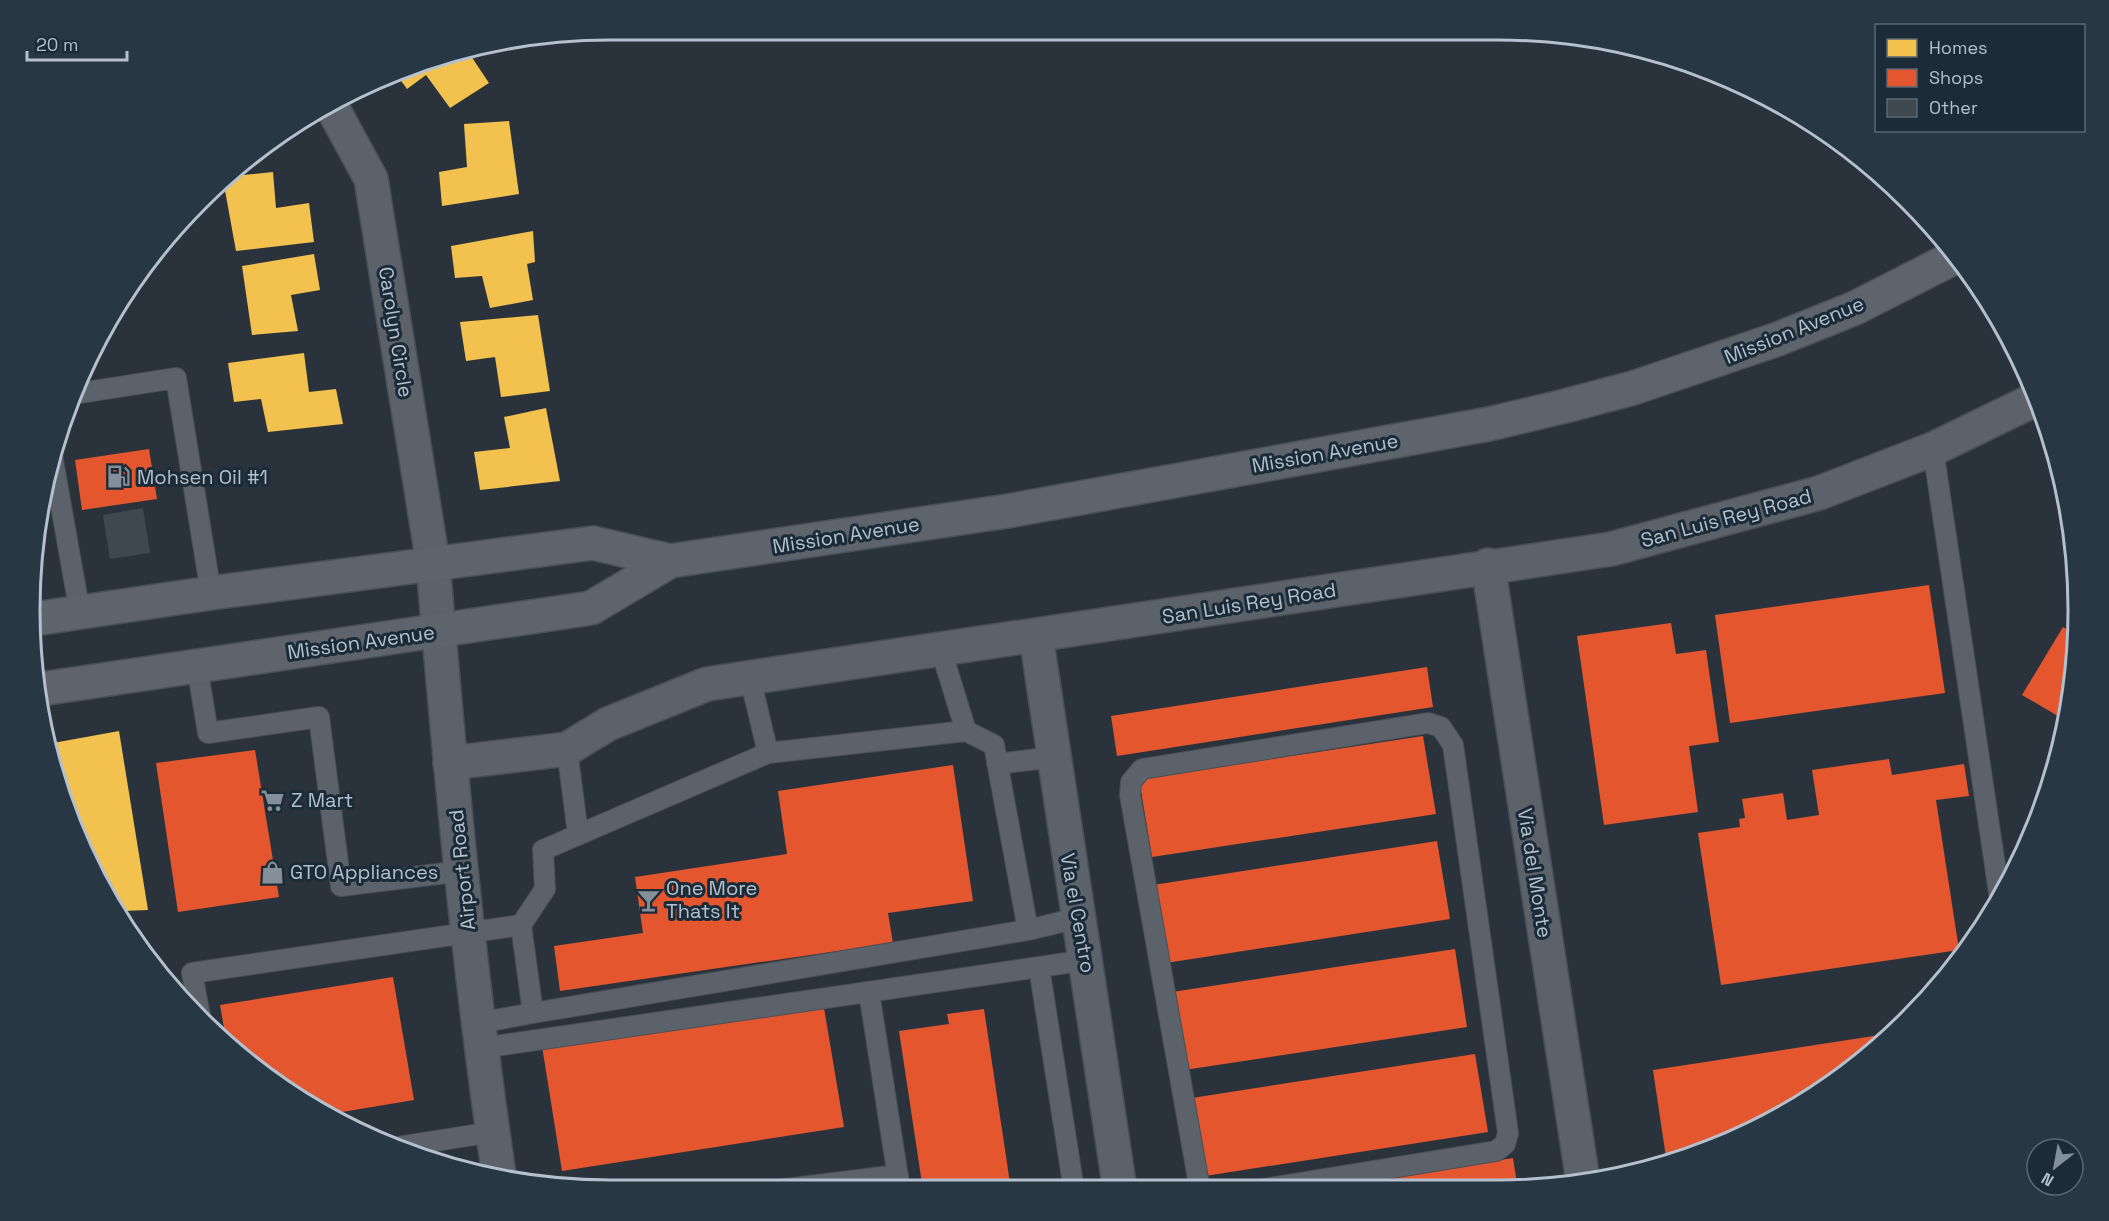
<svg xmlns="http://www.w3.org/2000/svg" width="2109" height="1221" font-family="'Space Grotesk',sans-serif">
<rect width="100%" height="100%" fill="#2a333c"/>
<!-- homes -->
<path fill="#f2c14e" d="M469 53 489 83 450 108 426 75 407 89 397 75 424 61Z
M509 121 519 194 442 206 439 172 467 167 464 124Z
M273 172 276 208 309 203 314 242 236 251 224 185 233 176Z
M533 231 535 262 527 264 533 300 490 308 482 276 455 278 451 246Z
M314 254 320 290 291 295 298 331 252 335 242 266Z
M538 315 550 391 501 397 495 357 466 361 460 322Z
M304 353 309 392 336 389 343 424 268 432 261 399 234 402 228 363Z
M546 408 560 481 480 490 474 452 510 448 504 417Z
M119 731 148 910 123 911 74 832 53 743Z"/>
<!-- shops -->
<path fill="#e4572e" d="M149 449 157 499 82 510 75 460Z
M2063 483 2068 497 2072 551 2054 485Z
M1929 585 1945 693 1730 723 1715 615Z
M1671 623 1676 654 1706 650 1719 742 1689 746 1698 812 1604 825 1577 636Z
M2063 627 2077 635 2068 722 2022 695Z
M1427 667 1433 707 1117 756 1111 716Z
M1423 736 1436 814 1152 857 1139 779Z
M255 750 279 897 178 912 156 763Z
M1889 759 1892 775 1964 764 1969 796 1936 800 1959 950 1721 985 1698 833 1740 827 1739 819 1745 818 1742 799 1783 793 1787 820 1819 815 1812 770Z
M953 765 973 901 888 913 893 943 560 991 554 946 643 933 635 877 787 854 778 791Z
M1437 841 1450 919 1166 963 1153 885Z
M1455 949 1467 1027 1184 1070 1172 992Z
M393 977 414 1100 330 1114 288 1093 226 1039 220 1005Z
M823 1002 844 1127 562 1171 542 1046Z
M984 1009 1011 1190H923L899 1031 949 1024 947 1014Z
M1893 1033 1789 1113 1685 1160 1667 1164 1653 1070Z
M1475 1054 1488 1132 1205 1176 1192 1098Z
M1513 1158 1518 1190H1318V1188Z"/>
<!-- building -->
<path fill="#40484f" d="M143 508 150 553 110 559 103 515Z"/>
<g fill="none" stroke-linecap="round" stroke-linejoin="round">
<defs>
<path id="service" d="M80 393 176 378 211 593
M1933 449 2000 899
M52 455 80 613
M941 650 966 731 994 745 1028 930 533 1013 521 925 545 889 543 850 768 753 966 731
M197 666 208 733 319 717 341 886 462 871
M750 678 768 753
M567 749 578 834
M997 764 1054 757
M1028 930 1078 918
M1039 967 1074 1190
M869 992 900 1190
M200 1016 192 973 521 925
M479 1023 533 1013
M482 1048 1087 960
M397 1147 493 1132
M778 1190 898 1175
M1200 1190 1130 795 1131 782 1142 769 1428 723 1441 727 1453 745 1508 1133 1505 1144 1496 1151 1257 1190"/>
<path id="minor" d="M333 109 371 179 433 563
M1488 565 1583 1181
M1036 636 1120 1190
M450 763 567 749 608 724 707 684 1611 549 1819 493 1933 449 2038 398"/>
<path id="tertiary" d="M433 563C450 768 469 972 499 1175"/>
<path id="primary" d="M34 619 211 593 593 543 670 561
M41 689 591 608 670 561 1008 511 1489 424 1565 406 1633 388 1778 339 1855 308 1955 257"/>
</defs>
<!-- service casing -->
<use href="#service" stroke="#494f56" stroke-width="22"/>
<!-- minor casing -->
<use href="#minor" stroke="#494f56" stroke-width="36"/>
<!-- tertiary casing -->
<use href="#tertiary" stroke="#494f56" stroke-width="36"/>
<!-- primary casing -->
<use href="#primary" stroke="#485058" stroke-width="36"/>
<!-- service -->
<use href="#service" stroke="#5b6269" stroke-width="20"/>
<!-- minor -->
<use href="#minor" stroke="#5b6269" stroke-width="33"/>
<!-- tertiary -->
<use href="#tertiary" stroke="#5b6269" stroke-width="33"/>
<!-- primary -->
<use href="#primary" stroke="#5d646b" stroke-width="33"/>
</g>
<!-- icons -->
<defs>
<symbol id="fuel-bare" viewBox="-9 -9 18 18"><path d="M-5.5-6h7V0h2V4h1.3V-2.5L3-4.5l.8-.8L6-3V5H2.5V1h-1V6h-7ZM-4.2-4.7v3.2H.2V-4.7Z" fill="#848f9a" stroke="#1c2b38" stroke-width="2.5" paint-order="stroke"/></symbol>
<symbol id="supermarket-bare" viewBox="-9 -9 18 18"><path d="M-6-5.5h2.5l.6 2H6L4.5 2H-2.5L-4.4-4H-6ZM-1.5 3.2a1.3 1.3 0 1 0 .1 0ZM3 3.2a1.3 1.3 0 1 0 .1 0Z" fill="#848f9a" stroke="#1c2b38" stroke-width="2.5" paint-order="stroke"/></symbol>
<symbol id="shop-bare" viewBox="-9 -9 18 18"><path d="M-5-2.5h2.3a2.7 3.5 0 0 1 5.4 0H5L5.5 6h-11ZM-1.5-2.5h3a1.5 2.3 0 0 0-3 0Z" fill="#848f9a" stroke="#1c2b38" stroke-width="2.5" paint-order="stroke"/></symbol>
<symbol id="bar-bare" viewBox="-9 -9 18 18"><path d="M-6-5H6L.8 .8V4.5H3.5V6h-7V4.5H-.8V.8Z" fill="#848f9a" stroke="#1c2b38" stroke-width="2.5" paint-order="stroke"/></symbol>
</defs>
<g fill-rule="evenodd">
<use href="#fuel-bare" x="102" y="460" width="33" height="33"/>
<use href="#supermarket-bare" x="256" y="784" width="33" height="33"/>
<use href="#shop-bare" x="256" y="856" width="33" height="33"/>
<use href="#bar-bare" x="632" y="884" width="33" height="33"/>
</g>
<g text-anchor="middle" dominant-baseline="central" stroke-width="6" stroke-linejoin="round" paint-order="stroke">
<!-- street labels -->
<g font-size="20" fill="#b4c0cd" stroke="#1c2b38">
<text transform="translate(1794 330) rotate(-22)">Mission Avenue</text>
<text transform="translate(396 332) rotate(81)">Carolyn Circle</text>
<text transform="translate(1325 453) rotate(-10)">Mission Avenue</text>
<text transform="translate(1726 518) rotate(-15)">San Luis Rey Road</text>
<text transform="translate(846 535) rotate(-9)">Mission Avenue</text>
<text transform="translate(1249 603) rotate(-9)">San Luis Rey Road</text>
<text transform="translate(361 642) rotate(-8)">Mission Avenue</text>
<text transform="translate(462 870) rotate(-96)">Airport Road</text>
<text transform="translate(1535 873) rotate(81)">Via del Monte</text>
<text transform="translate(1078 913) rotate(80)">Via el Centro</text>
</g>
<!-- poi labels -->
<g font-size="20" fill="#b4c0cd" stroke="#1c2b38" text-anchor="start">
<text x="137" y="477">Mohsen Oil #1</text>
<text x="291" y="800">Z Mart</text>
<text x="290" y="872">GTO Appliances</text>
<text x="666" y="888">One More<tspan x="666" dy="23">Thats It</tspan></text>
</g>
</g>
<!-- crop -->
<path d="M0 0H2109V1221H0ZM610 40H1498A570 570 0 0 1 2068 610V610A570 570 0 0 1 1498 1180H610A570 570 0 0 1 40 610V610A570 570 0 0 1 610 40Z" fill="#283744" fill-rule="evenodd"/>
<path fill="none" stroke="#b4c0cd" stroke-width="3" d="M610 40H1498A570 570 0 0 1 2068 610V610A570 570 0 0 1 1498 1180H610A570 570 0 0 1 40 610V610A570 570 0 0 1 610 40Z"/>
<!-- legend -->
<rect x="1875" y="24" width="210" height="108" fill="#1c2b38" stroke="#596774" stroke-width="1.5"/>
<rect x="1887" y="39" width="30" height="18" fill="#f2c14e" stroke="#596774" stroke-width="1.5"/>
<text x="1929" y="54" font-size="18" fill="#b4c0cd">Homes</text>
<rect x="1887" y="69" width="30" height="18" fill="#e4572e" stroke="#596774" stroke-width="1.5"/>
<text x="1929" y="84" font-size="18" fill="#b4c0cd">Shops</text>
<rect x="1887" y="99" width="30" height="18" fill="#40484f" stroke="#596774" stroke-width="1.5"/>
<text x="1929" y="114" font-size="18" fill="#b4c0cd">Other</text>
<!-- north arrow -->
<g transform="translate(2055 1167) rotate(211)"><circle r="28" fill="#1c2b38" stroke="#596774" stroke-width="1.5"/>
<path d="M0-4.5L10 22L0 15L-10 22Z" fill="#848f9a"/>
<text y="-9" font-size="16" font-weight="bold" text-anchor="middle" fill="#b4c0cd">N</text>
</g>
<!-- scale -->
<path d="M27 51v9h100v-9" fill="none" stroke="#b4c0cd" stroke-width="3"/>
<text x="36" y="51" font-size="18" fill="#b4c0cd" stroke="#1c2b38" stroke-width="4.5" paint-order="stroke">20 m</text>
</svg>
